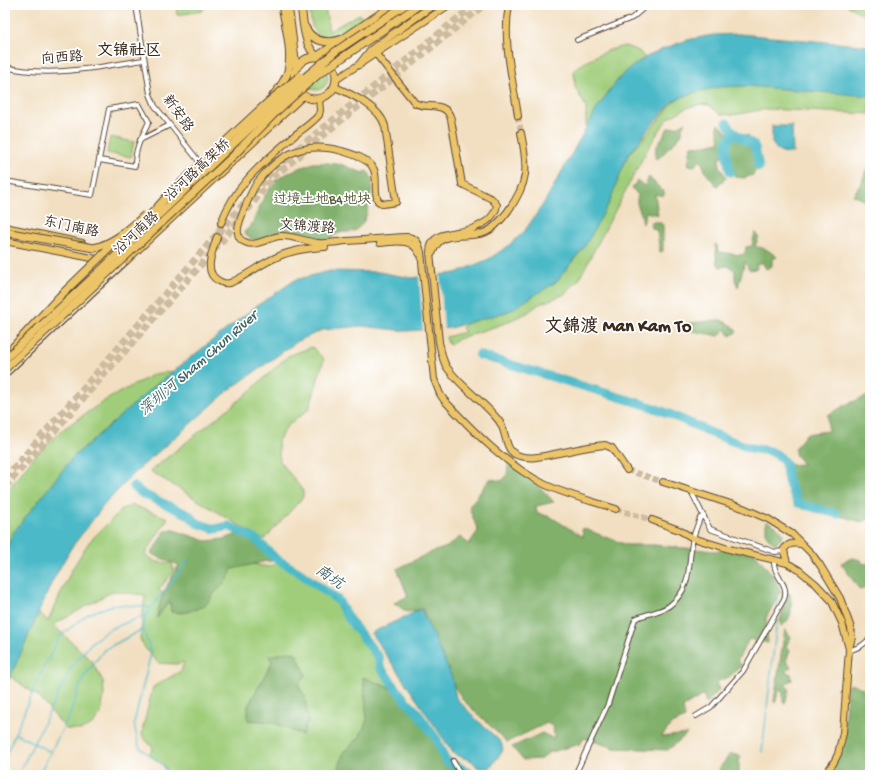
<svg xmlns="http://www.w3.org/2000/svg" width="875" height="780" font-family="'Gochi Hand','LXGW WenKai TC',sans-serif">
<rect width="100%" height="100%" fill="#fff"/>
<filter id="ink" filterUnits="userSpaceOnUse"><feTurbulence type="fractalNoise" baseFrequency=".025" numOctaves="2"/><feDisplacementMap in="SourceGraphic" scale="8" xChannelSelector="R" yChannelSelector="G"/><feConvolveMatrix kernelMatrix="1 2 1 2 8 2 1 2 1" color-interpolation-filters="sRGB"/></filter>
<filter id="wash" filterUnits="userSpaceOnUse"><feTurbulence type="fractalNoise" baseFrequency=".012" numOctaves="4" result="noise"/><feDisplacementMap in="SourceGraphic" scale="16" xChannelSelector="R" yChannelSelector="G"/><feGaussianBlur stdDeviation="0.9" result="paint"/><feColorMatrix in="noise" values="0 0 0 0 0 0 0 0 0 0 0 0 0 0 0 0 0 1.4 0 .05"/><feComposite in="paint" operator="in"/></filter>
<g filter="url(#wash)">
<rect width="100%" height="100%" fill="#f2dfc1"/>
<!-- green -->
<path fill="#a0cd7a" stroke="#6e7c4c" d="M176 5H202L203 11 177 15Z
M308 5H325L329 31 359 14 364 21 335 38H320L312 26Z
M847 5H870V19Z
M625 46 639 51 645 58C616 76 602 100 586 130V107L575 87 574 70C590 58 605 50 625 46Z
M304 78a12 12 0 1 1 24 0a12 12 0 1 1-24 0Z
M742 84 870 93V114L767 109 732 115 720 114 709 105 701 104 686 108 667 119 648 148 578 281 563 295 539 304 527 313 500 325 472 334 458 339 450 345 448 344 446 337 465 332 462 328 466 323 509 311 627 157 675 100 709 86Z
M110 137 134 142 131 157 107 153Z
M312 347 324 359 309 409 287 426 278 441 280 461 303 491V497L265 539 260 538 150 471 242 398 288 356Z
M174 371 73 457 5 553V496L13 483 36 454 62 430 104 401 154 374Z
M133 505 168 518 145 554 156 562 172 563 174 571 159 589 167 603 197 610 194 582 227 564 241 562 269 567 281 561 338 600 346 614 379 658 380 667 397 689 364 679 369 712 365 737 335 775H168L165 766 149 755 153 748 142 736 143 727 153 687 181 671 184 662 176 664 158 663 145 648 140 639 145 595 113 591 53 625 91 660 103 681 104 693 101 714 92 725 81 730 66 729 39 697 10 676 38 612 48 621 72 569 89 542 122 509Z"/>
<!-- forest -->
<path fill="#80b06a" stroke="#5e6d44" d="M686 122 682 127V134L659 158H655L656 148 668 128 679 126Z
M718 124 723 128 727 133H738L749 136 756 169 753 175 744 178 735 177 729 157 724 155 719 159 720 167 726 178 717 186 706 173 701 160 694 166 688 165 691 146 707 145 719 142C721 135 716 130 718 124Z
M313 163H327L343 165 363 173 366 171C374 175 372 185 371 193 368 206 368 223 354 231 350 233 343 231 339 233 331 237 328 244 317 241 309 238 304 230 295 231 291 231 286 231 283 231 269 234 254 248 244 232L251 226 265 195 277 179 294 170Z
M870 166V206L864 200 853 195 862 182 866 170Z
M649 177 665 193 663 196 655 194 658 215 646 212 643 224C642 220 642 215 640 211 637 205 636 202 638 195L632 188 637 181 645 186Z
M650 222H659L663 225V251L660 252 657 231 652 228Z
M755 232 759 236 755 247C765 247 769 251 777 257L772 259V266L766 269 762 262 756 265 757 269 749 270 745 261 738 287 735 280V271L729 266 720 267 717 264 715 244 717 245 718 252 742 255 745 253 746 247 752 246Z
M721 320 733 326 737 332 730 336 726 329 719 336 682 329 678 324Z
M870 395V519L862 522 844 517 820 514 811 508 804 509 797 506 787 480V465L803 464 795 454V449L806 434 828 431V415L847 404Z
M509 455 554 502 536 506 537 513 551 517 583 537 582 528 627 545H654L715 551 750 547 771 573 781 591 766 618 768 643 749 639 737 661 742 665 729 677 716 682 719 690 706 704 704 695 683 707 685 718 672 724 661 737 687 734 668 750 614 748 584 738 580 744 548 753 542 759 523 760 512 747 542 733 554 739 553 725 547 723 507 742 463 700 447 674 426 628 423 609 407 612 394 603 408 596 397 569 429 553 447 547 460 537 469 544 478 531 469 507 490 479 502 481 507 475Z
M766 521C773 524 779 527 783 534L781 539 774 544 766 535Z
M171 529 206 541 224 539 238 534 278 556 276 561H267L232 569 228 579 213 595 205 606 184 613 171 612 170 600 157 618C159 598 169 582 179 565L151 554 164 532Z
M852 558 861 560 863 564 870 563V587L860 590 841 563Z
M783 592 790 594C792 606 793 620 781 626L780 620 783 610Z
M785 629 791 637 786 646 790 650 786 661 791 667 785 671 791 674 792 680 785 684 789 689 785 704 783 701V692L779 690 775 703 774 701Z
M288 652 296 653 306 675 298 686 305 696 308 721 302 735 272 722 248 720V706L272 662 269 656Z
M363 677 398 691 422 719 445 759 468 772 471 775H333L339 767 344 751 359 738 367 720Z
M854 684 870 693V775H827L841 755 848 685Z
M730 754 741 756 739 761V775L729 770 725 775H722L719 769Z"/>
<!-- water -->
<path fill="#4cb9c7" stroke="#447272" d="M739 34 870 46V96L747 86 719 87 692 93 673 101 648 129 627 157 609 203 585 246 556 282 509 311 450 328 406 331 361 326 322 330 298 341 229 390 133 474 105 504 71 548 52 582 5 689V552L13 533 73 457 157 384 255 307 295 280 330 271 378 272 412 278 456 273 489 259 508 246 524 232 544 203 598 107 609 91 622 75 634 65 648 56 663 49 687 40 713 35Z
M772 126H792L793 153 779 152 772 143Z
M421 609 452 677 456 698 476 719 501 742 503 750 490 768H478L472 761 454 754 371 633Z"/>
<!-- pier -->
<path fill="#f2dfc1" d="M440 273 444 330 423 332 419 276Z"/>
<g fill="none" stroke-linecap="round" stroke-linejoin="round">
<!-- stream -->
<path stroke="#4cb9c7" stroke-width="1.5" d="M777 596 778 608
M16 734 51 752
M762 752 778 611
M5 757 40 675 60 636 88 614 113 605 140 606 151 608
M18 775 71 668 93 641 110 629 146 615
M39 775 69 716 83 678 104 650 143 629
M167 775 163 765 139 747 134 723 151 653 143 629 146 615 188 560"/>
<!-- river -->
<path stroke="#4cb9c7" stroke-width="9" d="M727 123C730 127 732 131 736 134 742 140 750 140 755 147L759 167
M730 172 726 150 728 141 734 132
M479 355 649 406C681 417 709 434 740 444 745 446 750 448 755 449 765 450 773 450 781 458 787 464 786 469 787 477 789 486 794 495 798 503L837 514
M133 486 143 494 189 515 197 523 215 529 229 526 257 540 275 558 297 571 338 600 348 618 379 658 380 667 405 700 417 712 437 740 445 760 468 772 471 775"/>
</g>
</g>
<g filter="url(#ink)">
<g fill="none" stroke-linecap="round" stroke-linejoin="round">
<!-- primary-tunnel -->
<path stroke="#cdbba0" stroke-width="6" stroke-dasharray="6 3" stroke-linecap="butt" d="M518 116 521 133
M217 237 221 223
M627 470 663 482
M616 509 652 520"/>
<!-- trunk-tunnel -->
<path stroke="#cdbba0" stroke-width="7" stroke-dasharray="7 3.5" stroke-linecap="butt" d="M5 478 272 171 301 146 474 5
M5 487 221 242 275 176 318 139 484 5"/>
<defs>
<path id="minor" d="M136 5 150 94 155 106 201 164
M577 40 632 18 647 5
M5 67C51 78 98 67 144 60
M140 140 170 125
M11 182 92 195 109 109 139 104 149 122C141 138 135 148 135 166L99 160
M693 495 710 529 775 552 784 551
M849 651 861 646 870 639
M696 716 711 707 743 671 784 599C790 584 773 576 774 562L776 561
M453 761 461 775
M575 775 608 704 635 619C645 614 661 612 669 606 694 587 687 563 693 538 695 531 698 524 700 518L704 516"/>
<path id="secondary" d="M53 308 103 260
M5 374 126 261"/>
<path id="primary" d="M509 5C502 41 513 80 518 116
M376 54 415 103C427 110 446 100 451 119L462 184 492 199 497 205C496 212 492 217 487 221 481 225 474 229 467 230 452 234 430 232 430 252L439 342C441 350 442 359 446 366 460 387 484 401 499 421 508 433 503 452 520 456 532 460 547 455 559 453 574 450 589 446 605 445L612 448 627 470
M317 56 392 5
M337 79 449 5
M335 87C351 94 380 107 385 126L396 202 383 204 378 201C373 190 379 176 372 166 366 158 352 154 342 151 327 147 309 146 294 152 281 157 267 169 259 180 253 187 236 225 238 233 238 237 241 241 245 242 255 248 269 237 280 236 293 235 305 242 318 243 327 244 337 242 346 241 366 240 386 238 406 237 416 237 419 243 421 252L434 379 440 394 444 400C473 431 505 464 544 484 566 495 592 501 616 509
M221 223C236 183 264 162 295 135 303 129 312 123 319 115L320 110 319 99
M5 227 82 243
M217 237C213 250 202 273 219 281 224 284 230 284 234 281 249 274 262 263 277 257 292 250 309 248 325 247
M5 241 102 260
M380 243C394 242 412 237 419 253
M433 252C440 228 468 240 486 232 495 228 502 219 508 211 529 182 528 168 521 133
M103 260 138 227
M126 261 303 96
M663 482 743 508 768 519 792 534 811 553 820 565 840 598 851 628 852 637 849 649 843 733 838 754 834 762 825 775
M652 520 679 530 693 538 729 549 787 563 799 570 816 584 831 600 842 623 849 649
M787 563 785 555 784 549C789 543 793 543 801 544"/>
<path id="trunk" d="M288 5 296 67
M301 5C303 19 304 48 317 56
M305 27C313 43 328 44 343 39
M294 78a21 21 0 1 1 42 0a21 21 0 1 1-42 0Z
M360 64 371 50 379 44 433 5
M273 96C279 89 285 81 288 71 293 52 285 24 282 5
M13 347 59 297"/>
</defs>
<!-- minor casing -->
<use href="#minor" stroke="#564536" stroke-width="6"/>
<!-- secondary casing -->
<use href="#secondary" stroke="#564536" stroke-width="8"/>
<!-- primary casing -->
<use href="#primary" stroke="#564536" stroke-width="8"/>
<!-- trunk casing -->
<use href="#trunk" stroke="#564536" stroke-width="9"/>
<!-- minor -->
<use href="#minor" stroke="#fff" stroke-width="4"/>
<!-- secondary -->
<use href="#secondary" stroke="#f8e8c3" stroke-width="5.5"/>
<!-- primary -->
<use href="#primary" stroke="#edc569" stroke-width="6"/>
<!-- trunk -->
<use href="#trunk" stroke="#edc569" stroke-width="7"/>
<defs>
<path id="trunk-bridge" d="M136 231 171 192 267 103 300 76
M5 232 94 248C115 243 130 228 145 215
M59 297 116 242
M5 359 104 267 288 92 336 51 405 5
M5 369 234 155 276 112 299 91 320 73 419 5"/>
</defs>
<!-- trunk-bridge casing -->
<use href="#trunk-bridge" stroke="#564536" stroke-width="9" stroke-linecap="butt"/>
<!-- trunk-bridge -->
<use href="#trunk-bridge" stroke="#edc569" stroke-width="7"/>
</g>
</g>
<g text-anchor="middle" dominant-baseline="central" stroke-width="3.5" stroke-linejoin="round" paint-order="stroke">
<!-- street labels -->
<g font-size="14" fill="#3b2a1e" stroke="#fff">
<text transform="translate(62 59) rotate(-4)">向西路</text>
<text transform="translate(177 114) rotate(54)">新安路</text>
<text transform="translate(198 171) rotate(-43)">沿河路高架桥</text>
<text transform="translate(71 228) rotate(12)">东门南路</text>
<text transform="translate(307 228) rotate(4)">文锦渡路</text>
<text transform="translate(137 234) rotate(-43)">沿河南路</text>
</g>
<!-- park labels -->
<g font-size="14" fill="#595b3a" stroke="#fff">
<text x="322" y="200">过境土地B4地块</text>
</g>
<!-- water labels -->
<g font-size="15" font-style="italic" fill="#426362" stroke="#fff">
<text transform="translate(199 364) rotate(-41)">深圳河 Sham Chun River</text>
<text transform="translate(329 578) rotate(35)">南坑</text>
</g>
<!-- quarter labels -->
<g font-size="16" font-weight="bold" fill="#3b2a1e" stroke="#fff">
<text x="129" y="52">文锦社区</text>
</g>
<!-- district labels -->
<g font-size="18" font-weight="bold" fill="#3b2a1e" stroke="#fff">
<text x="618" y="327">文錦渡 Man Kam To</text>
</g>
</g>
<!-- margin -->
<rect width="875" height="780" fill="none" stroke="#fff" stroke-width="20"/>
</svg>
